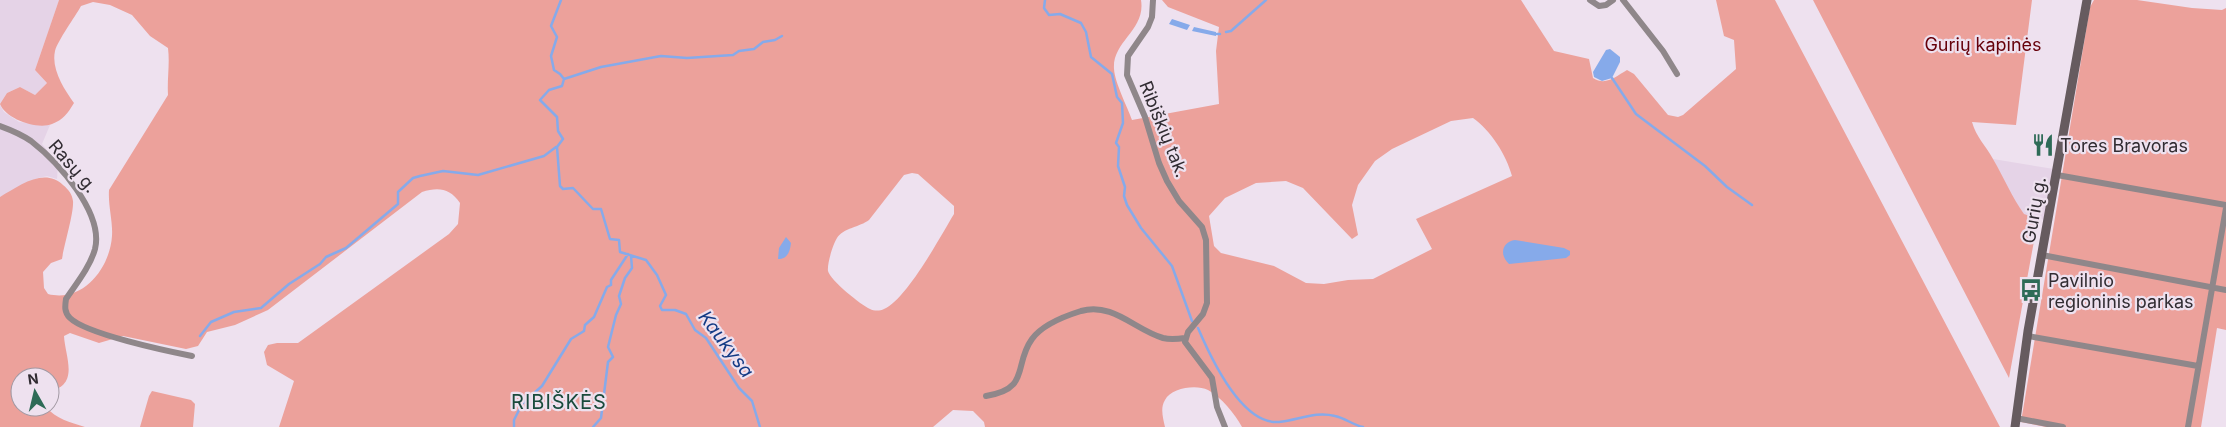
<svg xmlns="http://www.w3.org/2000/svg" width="2226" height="427" font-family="Inter,sans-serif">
<rect width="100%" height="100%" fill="#eee1ef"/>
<!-- built -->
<path fill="#e5d3e7" d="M0 0H59L35 70 47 83 35 95 20 87 7 93 0 104Z
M0 105 4 112 19 122 50 125 42 144 58 163 57 179 47 176 38 178 0 197Z
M1993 159 2054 169 2045 220 2024 215 2011 195Z"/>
<!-- green -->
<path fill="#eca19b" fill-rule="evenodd" d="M59 0H1141C1146 30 1112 41 1114 69 1115 83 1127 106 1132 120L1219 104 1216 51 1219 27 1168 7 1162 0H1521L1554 51 1589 59 1593 78C1606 86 1615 77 1627 70L1634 74 1668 115 1678 117 1683 115 1736 69 1734 40 1724 36 1716 0H1775L2000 427H1242C1235 414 1221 397 1208 390 1196 384 1171 388 1165 400 1160 408 1163 418 1165 427H985L984 422 973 411 953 410 933 427H279L294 381 267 365 264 352 268 345 277 343H298L449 234 458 224 460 203C450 188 438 187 422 192L268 310 235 325 207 332 198 346 186 349 123 336 99 343 70 333 64 336C65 356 80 385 50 391V377H20V407H46C56 419 70 422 85 427H0V197C19 186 44 167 63 185 69 190 72 194 73 201 74 213 64 245 62 259L51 263 43 272 44 288 48 294C83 303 110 268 112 236 113 221 108 206 109 190L168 95C167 79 170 64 168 48L150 36 132 15 110 5 93 2 81 6C75 17 58 40 55 51 51 69 64 89 74 103 68 113 63 120 52 124 37 130 6 119 0 104L7 93 20 87 35 95 47 83 35 70ZM1473 118C1491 131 1506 154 1512 176L1416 219 1432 249 1373 279 1348 280 1324 284 1306 283 1274 266 1221 253 1214 246 1209 216 1225 198 1256 183 1286 181 1303 188 1352 239 1358 235 1352 205 1358 185 1375 161 1392 149 1451 121ZM912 173 918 174 954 206V214C940 237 907 299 884 309 880 311 874 311 870 309 861 305 830 280 828 271 827 264 833 244 837 238 843 228 860 227 869 220L904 175Z
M1813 0H2032L2016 125 1972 122C1976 137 1986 146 1993 159 2004 178 2012 197 2024 214L2038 219 2009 378Z
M2094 0H2137L2192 8 2222 10 2226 8V330L2217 328 2201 427H2046L2021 422 2090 7Z
M152 391 191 400 195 404 193 427H140L149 396Z"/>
<!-- water -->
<path fill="#86aaea" d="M1172 19 1190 25 1187 30 1169 24Z
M1194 27 1216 32V36L1192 31Z
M1610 49 1620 57V62L1612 78 1602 81 1594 77 1593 72 1606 50Z
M786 237 791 243C790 251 788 259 778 259L779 248Z
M1515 240 1564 248 1570 251V255L1566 258 1509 264C1499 255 1502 242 1515 240Z"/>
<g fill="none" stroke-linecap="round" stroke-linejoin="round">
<!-- stream -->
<path stroke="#86aaea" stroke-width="2.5" d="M561 0 551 26 557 37 551 56 554 70 560 74 564 79 562 86 549 90 540 100 557 117 558 131 563 139 557 147 560 186 563 189 573 188 593 209H601L610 239 619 240 620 252 646 260 657 275 666 295 660 306 662 310H675L686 314 695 330 706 338 739 388 752 401 760 427
M1045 0 1044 8 1049 15 1060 14 1081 23 1086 32 1091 57 1112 74 1117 97 1122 103 1123 123 1116 143 1119 147 1118 166 1125 187 1124 196 1127 205 1141 228 1172 266 1192 321
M1226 32 1231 31 1266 0
M1217 34H1220
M1612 78 1636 114 1705 166 1727 187 1752 205
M564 79 601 67 661 56 687 58 733 55 739 51 754 49 763 42 775 40 782 36
M1198 328C1210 356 1241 425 1279 422 1299 420 1315 411 1335 416 1345 418 1353 425 1363 427
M200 336 211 322 234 312 261 308 289 284 320 264 326 257 346 248 398 204V192L413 178 420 176 443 171 478 175 544 156 556 147
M514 427V420L522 404 542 386 571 339 584 331 585 325 594 317 607 287 611 285V280L628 254
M593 427 601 418 608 362 613 357 608 347 616 315 621 304 619 296 625 278 632 268 631 256"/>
<!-- street -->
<path stroke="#8f878a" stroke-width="6" d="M1153 0 1152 17 1148 27 1128 56 1127 75 1145 117 1159 163 1167 181 1179 201 1202 227 1206 240 1207 303 1203 314 1188 332 1185 342 1212 378 1217 407 1225 427
M1590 0 1599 6 1606 5 1613 0
M1623 0 1663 51 1677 74
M0 126C11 130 21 134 31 141 58 162 104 213 95 249 90 267 76 284 66 299 65 306 64 312 70 318 86 334 167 351 192 356
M2057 175 2226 205
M2042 255 2226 290
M2028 336 2198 366
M986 396C1031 389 1013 365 1032 339 1042 325 1065 316 1081 311 1113 302 1135 330 1163 338 1171 340 1178 339 1185 338
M2016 418 2063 427
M2188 427 2226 208"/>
<!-- secondary -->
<path stroke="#665b5f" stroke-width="9" d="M2015 427 2028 331 2087 0"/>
</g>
<!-- icons -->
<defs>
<symbol id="restaurant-bare" viewBox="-9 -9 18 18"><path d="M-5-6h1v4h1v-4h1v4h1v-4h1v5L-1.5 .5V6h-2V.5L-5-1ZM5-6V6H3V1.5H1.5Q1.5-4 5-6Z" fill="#2e6b57" stroke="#eee1ef" stroke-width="2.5" paint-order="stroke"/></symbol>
<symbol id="bus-bare" viewBox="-9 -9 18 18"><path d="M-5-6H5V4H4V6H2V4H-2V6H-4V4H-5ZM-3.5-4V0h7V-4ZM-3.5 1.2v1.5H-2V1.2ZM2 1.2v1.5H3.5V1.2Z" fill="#2e6b57" stroke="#eee1ef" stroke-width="2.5" paint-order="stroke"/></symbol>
</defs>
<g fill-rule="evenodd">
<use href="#restaurant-bare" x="2027" y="129" width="32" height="32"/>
<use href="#bus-bare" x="2015" y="274" width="32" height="32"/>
</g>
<g text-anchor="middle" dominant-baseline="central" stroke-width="4.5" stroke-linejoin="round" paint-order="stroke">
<!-- park labels -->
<g font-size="18" fill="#66000a" stroke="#eee1ef">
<text x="1983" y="44">Gurių kapinės</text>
</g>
<!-- street labels -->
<g font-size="18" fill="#312c32" stroke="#eee1ef">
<text transform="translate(1164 129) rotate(68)">Ribiškių tak.</text>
<text transform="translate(73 166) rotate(49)">Rasų g.</text>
<text transform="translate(2034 210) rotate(-80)">Gurių g.</text>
</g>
<!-- poi labels -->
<g font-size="18" fill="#312c32" stroke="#eee1ef" text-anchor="start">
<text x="2060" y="145">Tores Bravoras</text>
<text x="2048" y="280">Pavilnio<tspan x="2048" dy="21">regioninis parkas</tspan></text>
</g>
<!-- water labels -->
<g font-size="19" font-style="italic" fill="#143b85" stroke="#eee1ef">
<text transform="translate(726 344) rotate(53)">Kaukysa</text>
</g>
<!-- quarter labels -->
<g font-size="20" letter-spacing="1" fill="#1a4b3c" stroke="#eee1ef">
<text x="559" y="402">RIBIŠKĖS</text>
</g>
</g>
<!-- north arrow -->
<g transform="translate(35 392) rotate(352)"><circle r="24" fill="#eee1ef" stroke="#a299a3"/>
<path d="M0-4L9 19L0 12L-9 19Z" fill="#2e6b57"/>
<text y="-8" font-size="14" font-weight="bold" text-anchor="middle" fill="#312c32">N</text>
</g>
</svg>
